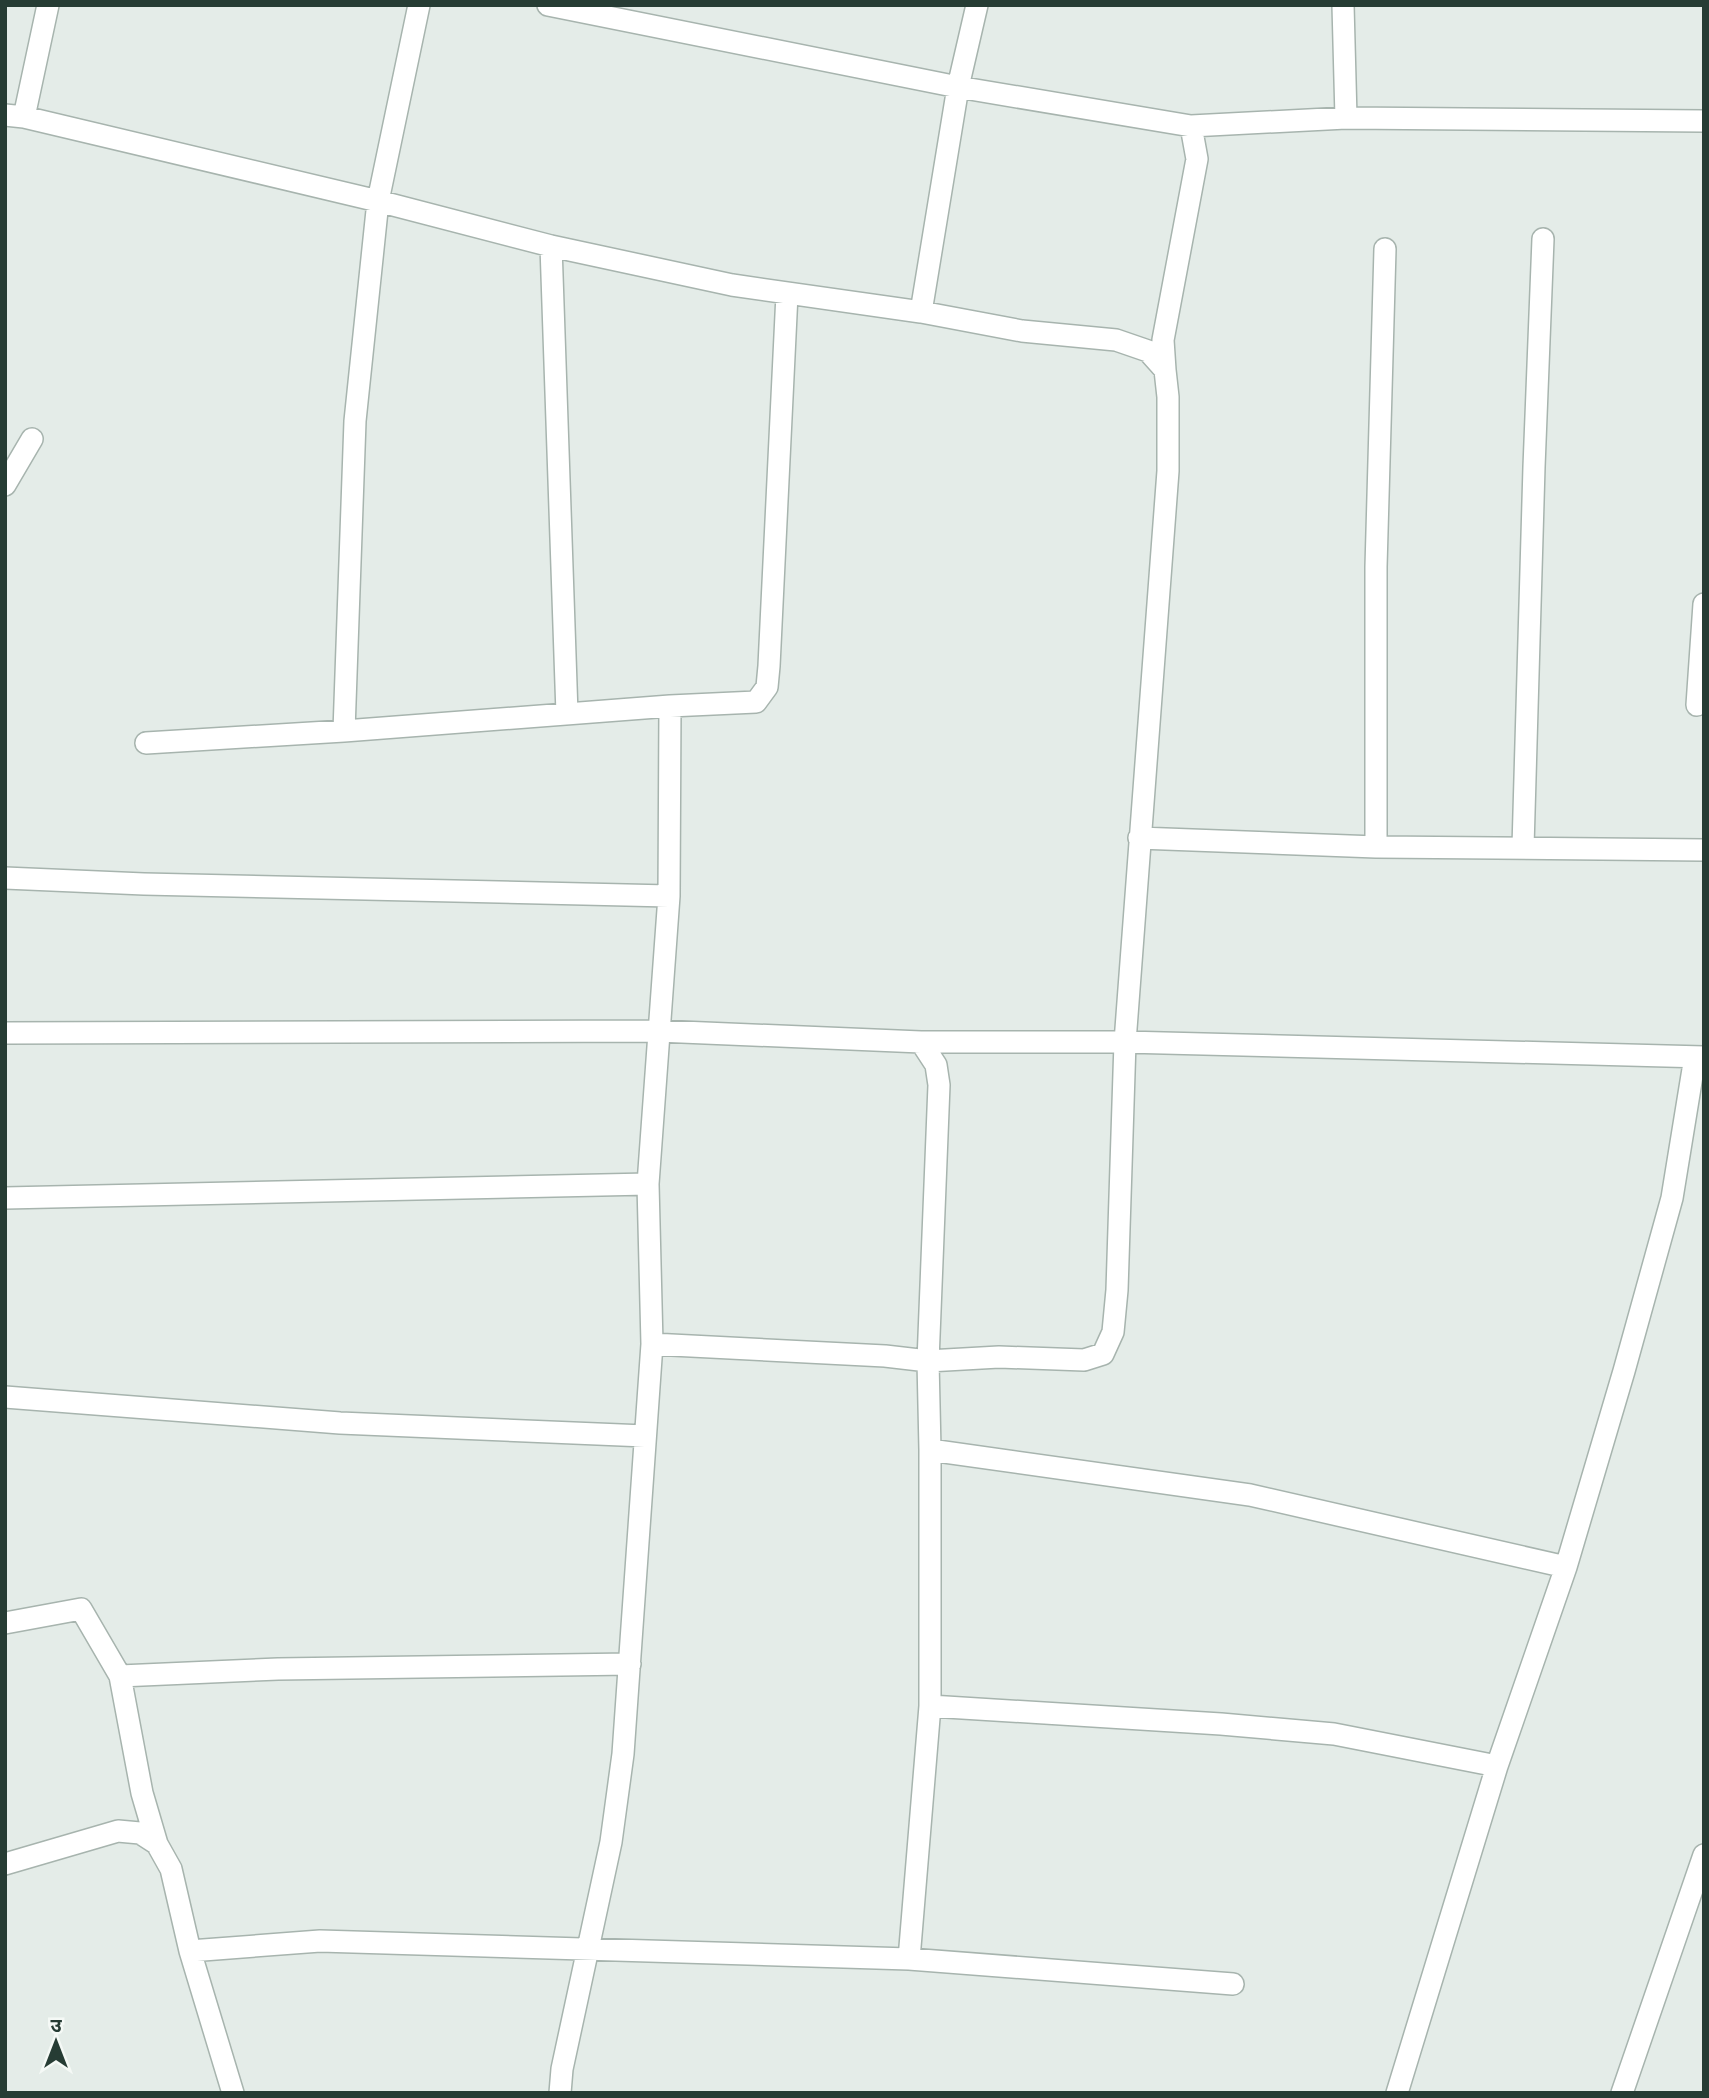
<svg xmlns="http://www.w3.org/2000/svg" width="1709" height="2098" font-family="Jost,'Noto Sans Devanagari',sans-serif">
<rect width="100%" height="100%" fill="#e4ece8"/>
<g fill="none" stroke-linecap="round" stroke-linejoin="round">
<defs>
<path id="minor" d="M548 5 958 87 1191 126 1346 118 1704 121
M1343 5 1346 118
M5 115 24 117 378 201 551 246 732 285 921 312 1022 331 1116 340 1148 351 1165 370 1168 397V471L1125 1042 1117 1290 1113 1332 1103 1354 1084 1360 999 1357 928 1361 885 1356 652 1344
M24 117 48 5
M551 246 567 714
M921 312 958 87 977 5
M1165 370 1163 340 1197 159 1191 126
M5 485 32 439
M1697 705 1704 604
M344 731 355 421 378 201 419 5
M146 743 344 731 670 706 756 702 767 687 769 666 787 294
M1139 838 1376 847 1704 850
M1376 847V567L1385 249
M1523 847 1534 467 1543 239
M5 878 144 884 669 896
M5 1033 658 1031 921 1042H1125L1704 1057
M5 1198 648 1184
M5 1397 340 1423 645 1436
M930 1450 1250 1495 1566 1567
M5 1623 81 1609 120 1676 142 1793 157 1844
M120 1676 278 1669 630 1664
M930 1706 1221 1724 1334 1734 1497 1766
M5 1864 118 1831 140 1833 157 1844 171 1869 190 1951 233 2093
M190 1951 320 1941 909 1959 1233 1984
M909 1959 930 1706V1450L928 1361 939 1085 936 1065 921 1042
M560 2093 562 2069 611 1842 623 1754 652 1344 648 1184 669 896 670 706
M1397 2093 1497 1766 1566 1567 1624 1371 1672 1198 1695 1057
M1622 2093 1704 1855"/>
</defs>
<!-- minor casing -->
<use href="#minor" stroke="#a7b4ae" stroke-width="24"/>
<!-- minor -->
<use href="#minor" stroke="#fff" stroke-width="21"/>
</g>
<!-- border -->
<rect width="1709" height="2098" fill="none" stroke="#263c34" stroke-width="14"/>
<!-- north arrow -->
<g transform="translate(56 2042)" stroke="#f5f9f6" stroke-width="5" paint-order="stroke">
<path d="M0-5L12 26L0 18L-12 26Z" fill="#263c34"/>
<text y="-10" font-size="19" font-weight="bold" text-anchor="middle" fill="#263c34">उ</text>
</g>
</svg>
